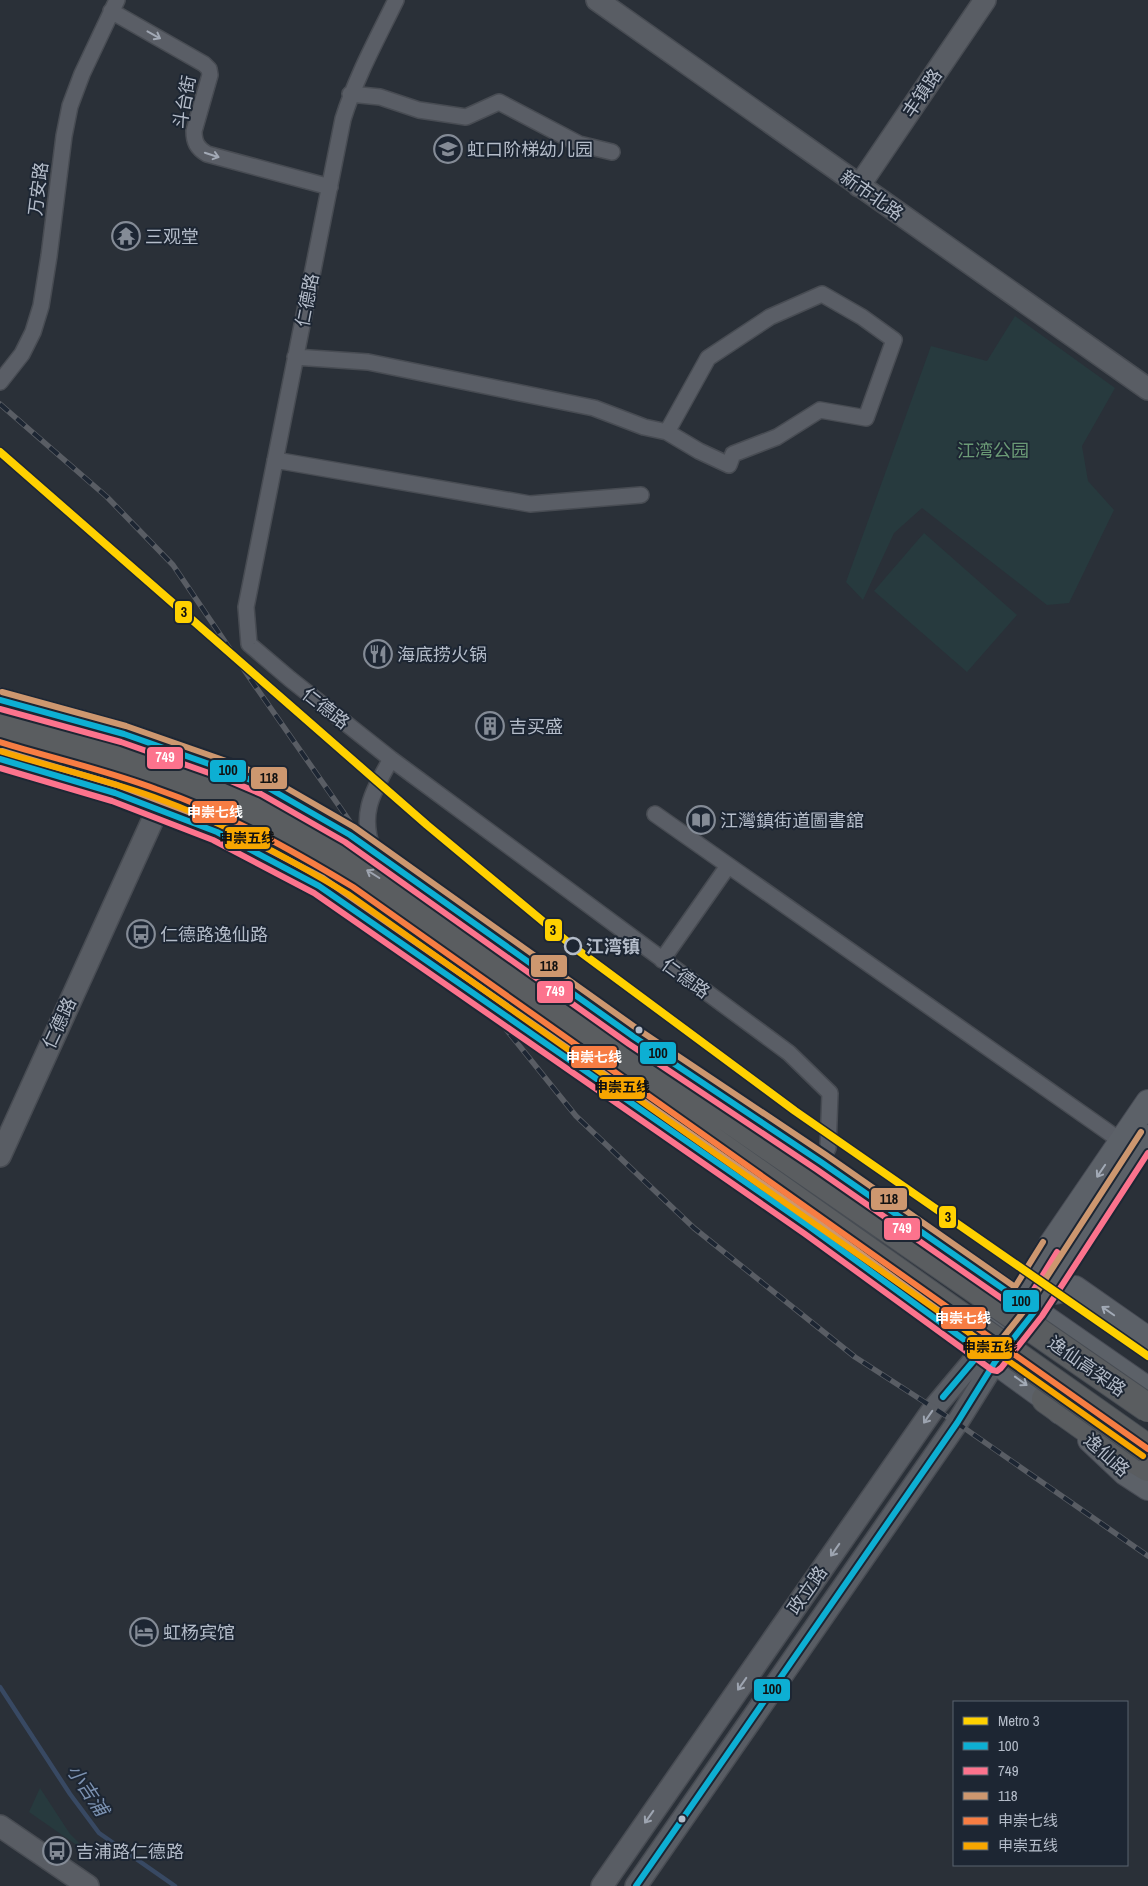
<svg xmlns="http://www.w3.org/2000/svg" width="1148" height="1886" font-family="'Archivo Narrow','Noto Sans SC',sans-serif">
<rect width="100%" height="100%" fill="#2a3038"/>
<!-- green -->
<path fill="#273a3e" d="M1015 316 1115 388 1082 446 1088 481 1114 510 1069 603 1047 605 922 508 894 533 863 600 846 582 931 346 987 361Z
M924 533 1017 615 967 672 874 591Z
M40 1788 70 1834 91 1855 29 1812Z"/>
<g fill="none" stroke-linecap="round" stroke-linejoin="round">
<!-- stream -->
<path stroke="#384963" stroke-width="4.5" d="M0 1687 70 1794 99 1833 175 1886"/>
<defs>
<path id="street" d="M396 0C377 39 356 77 343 119L246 607 249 644 290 679 391 759 789 1053 830 1093 828 1148 821 1162 794 1207
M111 11 204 64 209 69 210 75 194 131C194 142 197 148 207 154L330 187
M350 94 380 97 419 110 466 117 499 102 579 144 612 152
M295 357 368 362 594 408 644 427 667 432 708 358 770 317 822 294 862 317 894 340 866 418 820 410 777 437 733 454 729 465 699 451 667 432
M0 382 22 354 33 332 41 306 49 256 64 136 70 106 82 74 117 0
M275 460 530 504 641 495
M655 814 1121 1141
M373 850C359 813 373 792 391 759
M662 960 728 866"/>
<path id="secondary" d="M597 0 1148 389
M859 186 985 0
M0 1156 164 795
M0 1826 88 1886
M602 1886 934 1408 981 1352
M636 1886 957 1423 995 1362"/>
<path id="primary" d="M0 700 124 734 229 771 265 786 350 835 634 1037 821 1162 1148 1389
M0 759 115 793 217 832 319 886 810 1227 1046 1399 1060 1412
M1039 1295 1075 1288 1148 1339
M981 1352 1018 1299 1051 1244 1148 1102
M995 1362 1035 1311 1148 1137
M1090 1440 1125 1473 1148 1488"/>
<path id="highway" d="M1046 1399 1105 1441 1148 1467"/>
</defs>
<!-- street casing -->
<use href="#street" stroke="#484c53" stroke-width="18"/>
<!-- secondary casing -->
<use href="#secondary" stroke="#484c53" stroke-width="24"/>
<!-- primary casing -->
<use href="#primary" stroke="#484c55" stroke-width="26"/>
<!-- highway casing -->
<use href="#highway" stroke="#474c53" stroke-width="30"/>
<!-- street -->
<use href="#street" stroke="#5a5e66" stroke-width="15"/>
<!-- secondary -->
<use href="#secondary" stroke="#595d64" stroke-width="21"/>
<!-- primary -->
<use href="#primary" stroke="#5c6168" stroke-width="24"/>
<!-- highway -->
<use href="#highway" stroke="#5a5d60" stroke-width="28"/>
<defs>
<path id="rail" d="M0 404 107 497 173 565 251 680 367 846 480 997 576 1116 694 1228 855 1357 957 1423 1148 1556"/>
</defs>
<!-- rail casing -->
<use href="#rail" stroke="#595d64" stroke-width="5.5"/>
<!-- rail -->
<use href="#rail" stroke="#1d2633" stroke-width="4" stroke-dasharray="11" stroke-linecap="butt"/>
<defs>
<path id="highway-bridge" d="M0 716C77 738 154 759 227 791 300 823 367 869 433 914L1148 1408
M0 742C42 755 86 765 128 779 207 804 282 843 353 887L1148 1449"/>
</defs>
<!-- highway-bridge casing -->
<use href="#highway-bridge" stroke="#474c53" stroke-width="30" stroke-linecap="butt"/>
<!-- highway-bridge -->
<use href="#highway-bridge" stroke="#5a5d60" stroke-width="28"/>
<defs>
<path id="bus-1" d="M0 700 124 734 229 771 265 786 350 835 634 1037 821 1162 1035 1311 995 1362 957 1423 636 1886
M0 759 115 793 217 832 319 886 810 1227 981 1352 943 1397"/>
<path id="bus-2" d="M0 709 121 742 226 779 261 794 345 842 629 1044 816 1169 1014 1307H1020L1025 1304 1057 1252
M0 768 112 801 213 840 314 893 805 1234 992 1370 997 1371 1001 1368 1042 1316 1148 1153"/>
<path id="bus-3" d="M2 692 126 726 232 763 269 778 354 827 639 1030 826 1155 1015 1287 1043 1242
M2 751 117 785 220 824 323 878 815 1220 993 1350 1028 1306 1141 1132"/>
<path id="bus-4" d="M0 742C52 758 105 770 156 789 226 813 290 849 353 887L1148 1449"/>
<path id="bus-5" d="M0 751C51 767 103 779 154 797 222 822 286 857 348 894L1143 1456"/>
</defs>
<!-- bus-1 casing -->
<use href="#bus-1" stroke="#1d2633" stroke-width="10"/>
<!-- bus-2 casing -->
<use href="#bus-2" stroke="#1d2633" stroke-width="10"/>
<!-- bus-3 casing -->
<use href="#bus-3" stroke="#1d2633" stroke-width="10"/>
<!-- bus-4 casing -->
<use href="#bus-4" stroke="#1d2633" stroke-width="10"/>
<!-- bus-5 casing -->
<use href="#bus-5" stroke="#1d2633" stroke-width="10"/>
<!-- bus-1 -->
<use href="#bus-1" stroke="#0dafd3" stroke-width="6"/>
<!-- bus-2 -->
<use href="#bus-2" stroke="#fc738d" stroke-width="6"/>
<!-- bus-3 -->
<use href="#bus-3" stroke="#cd976f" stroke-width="6"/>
<!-- bus-4 -->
<use href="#bus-4" stroke="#f77d43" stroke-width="6"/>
<!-- bus-5 -->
<use href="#bus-5" stroke="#f7a600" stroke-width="6"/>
<defs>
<path id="metro-1" d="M0 452 427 825 575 948 795 1111 1148 1356"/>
</defs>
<!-- metro-1 casing -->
<use href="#metro-1" stroke="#1d2633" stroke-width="11"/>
<!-- metro-1 -->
<use href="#metro-1" stroke="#ffd100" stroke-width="8"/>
</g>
<!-- one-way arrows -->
<defs><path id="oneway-shaft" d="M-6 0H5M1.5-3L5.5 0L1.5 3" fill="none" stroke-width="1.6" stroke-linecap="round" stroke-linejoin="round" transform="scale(1.25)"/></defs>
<g stroke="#a2a9b5">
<use href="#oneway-shaft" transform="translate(154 35) rotate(29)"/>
<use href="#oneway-shaft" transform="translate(212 155) rotate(18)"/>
</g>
<use stroke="#9ea4af" href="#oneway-shaft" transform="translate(373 874) rotate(-148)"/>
<g stroke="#a2aab6">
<use href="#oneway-shaft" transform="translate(1101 1171) rotate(124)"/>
<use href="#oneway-shaft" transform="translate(1108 1311) rotate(-145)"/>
<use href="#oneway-shaft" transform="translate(1021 1381) rotate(36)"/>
</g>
<g stroke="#9da4b0">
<use href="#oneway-shaft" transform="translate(928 1417) rotate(125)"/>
<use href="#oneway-shaft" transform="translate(835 1550) rotate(125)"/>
<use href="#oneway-shaft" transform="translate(742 1684) rotate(125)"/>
<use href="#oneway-shaft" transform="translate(649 1817) rotate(125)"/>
</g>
<!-- icons -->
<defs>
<symbol id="school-ring" viewBox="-11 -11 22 22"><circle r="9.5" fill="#1d2633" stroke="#848b96" stroke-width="1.5"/><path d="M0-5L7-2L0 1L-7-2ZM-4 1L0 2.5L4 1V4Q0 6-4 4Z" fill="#848b96"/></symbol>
<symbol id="temple-ring" viewBox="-11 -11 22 22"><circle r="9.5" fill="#1d2633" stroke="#848b96" stroke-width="1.5"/><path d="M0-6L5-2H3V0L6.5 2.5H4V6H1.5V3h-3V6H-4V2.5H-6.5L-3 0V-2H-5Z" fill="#848b96"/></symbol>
<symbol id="restaurant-ring" viewBox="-11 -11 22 22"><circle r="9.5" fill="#1d2633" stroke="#848b96" stroke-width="1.5"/><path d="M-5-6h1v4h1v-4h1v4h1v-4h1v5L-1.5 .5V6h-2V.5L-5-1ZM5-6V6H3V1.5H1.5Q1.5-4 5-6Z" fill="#848b96"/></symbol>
<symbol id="building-ring" viewBox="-11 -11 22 22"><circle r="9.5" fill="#1d2633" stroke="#848b96" stroke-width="1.5"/><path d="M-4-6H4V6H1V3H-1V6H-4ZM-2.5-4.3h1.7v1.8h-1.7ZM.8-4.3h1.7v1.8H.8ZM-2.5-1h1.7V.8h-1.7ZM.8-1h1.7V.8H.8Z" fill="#848b96"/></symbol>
<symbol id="library-ring" viewBox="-11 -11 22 22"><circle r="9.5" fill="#1d2633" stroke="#848b96" stroke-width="1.5"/><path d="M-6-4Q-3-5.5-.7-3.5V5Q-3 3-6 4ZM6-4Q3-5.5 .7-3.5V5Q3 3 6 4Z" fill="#848b96"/></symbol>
<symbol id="bus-ring" viewBox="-11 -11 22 22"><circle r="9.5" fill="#1d2633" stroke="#848b96" stroke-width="1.5"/><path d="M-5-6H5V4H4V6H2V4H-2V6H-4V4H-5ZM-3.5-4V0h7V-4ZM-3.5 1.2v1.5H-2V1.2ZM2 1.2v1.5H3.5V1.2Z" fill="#848b96"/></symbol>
<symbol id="hotel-ring" viewBox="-11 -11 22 22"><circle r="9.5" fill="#1d2633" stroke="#848b96" stroke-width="1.5"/><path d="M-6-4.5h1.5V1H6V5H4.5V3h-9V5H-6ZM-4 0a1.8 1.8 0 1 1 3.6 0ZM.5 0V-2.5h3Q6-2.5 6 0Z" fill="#848b96"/></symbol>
</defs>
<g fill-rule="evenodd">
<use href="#school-ring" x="432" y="133" width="32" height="32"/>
<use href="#temple-ring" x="110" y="220" width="32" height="32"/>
<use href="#restaurant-ring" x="362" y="638" width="32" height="32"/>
<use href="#building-ring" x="474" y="710" width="32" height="32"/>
<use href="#library-ring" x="685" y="804" width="32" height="32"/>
<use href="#bus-ring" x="125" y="918" width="32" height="32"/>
<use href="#hotel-ring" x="128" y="1616" width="32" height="32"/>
<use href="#bus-ring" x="41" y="1835" width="32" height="32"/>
</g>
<!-- markers -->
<circle fill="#1d2633" stroke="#b4bcc9" stroke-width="2.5" cx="573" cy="946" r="8"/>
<g fill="#b4bcc9" stroke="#1d2633" stroke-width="2">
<circle cx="639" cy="1030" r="4.5"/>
<circle cx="682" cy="1819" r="4.5"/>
</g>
<g text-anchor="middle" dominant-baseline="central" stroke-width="4" stroke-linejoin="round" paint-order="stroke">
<!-- street labels -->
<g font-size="18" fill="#b4bcc9" stroke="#1d2633">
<text transform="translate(922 93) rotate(-56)">丰镇路</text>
<text transform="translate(184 102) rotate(-79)">斗台街</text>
<text transform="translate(38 189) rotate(-83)">万安路</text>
<text transform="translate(872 195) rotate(35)">新市北路</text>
<text transform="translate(307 300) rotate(-79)">仁德路</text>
<text transform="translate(326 708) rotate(38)">仁德路</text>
<text transform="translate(686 978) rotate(36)">仁德路</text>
<text transform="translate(59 1023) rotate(-65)">仁德路</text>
<text transform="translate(1087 1366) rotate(35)">逸仙高架路</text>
<text transform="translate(1107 1455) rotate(42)">逸仙路</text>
<text transform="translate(807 1590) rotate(-55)">政立路</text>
</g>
<!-- poi labels -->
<g font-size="18" fill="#b4bcc9" stroke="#1d2633" text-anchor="start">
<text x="467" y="149">虹口阶梯幼儿园</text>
<text x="145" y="236">三观堂</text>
<text x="397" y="654">海底捞火锅</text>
<text x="509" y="726">吉买盛</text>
<text x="720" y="820">江灣鎮街道圖書舘</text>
<text x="160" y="934">仁德路逸仙路</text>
<text x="163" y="1632">虹杨宾馆</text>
<text x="76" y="1851">吉浦路仁德路</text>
</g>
<!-- park labels -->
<g font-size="18" fill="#6b9a76" stroke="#1d2633">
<text x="993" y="450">江湾公园</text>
</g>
<!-- stop labels -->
<g font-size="18" font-weight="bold" fill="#b4bcc9" stroke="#1d2633" text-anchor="start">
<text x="586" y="946">江湾镇</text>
</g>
<!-- water labels -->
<g font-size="19" font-style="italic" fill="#7c92b1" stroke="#1d2633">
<text transform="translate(88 1790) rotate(56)">小吉浦</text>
</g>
</g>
<g stroke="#1d2633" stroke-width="2">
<rect x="174" y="600" width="19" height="24" rx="5" fill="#ffd100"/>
<rect x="146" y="746" width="38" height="24" rx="5" fill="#fc738d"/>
<rect x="209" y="759" width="38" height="24" rx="5" fill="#0dafd3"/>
<rect x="250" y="766" width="38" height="24" rx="5" fill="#cd976f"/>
<rect x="191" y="800" width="47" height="24" rx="5" fill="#f77d43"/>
<rect x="224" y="826" width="47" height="24" rx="5" fill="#f7a600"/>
<rect x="544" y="918" width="19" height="24" rx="5" fill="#ffd100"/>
<rect x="530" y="954" width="38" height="24" rx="5" fill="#cd976f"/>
<rect x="536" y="980" width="38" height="24" rx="5" fill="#fc738d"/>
<rect x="639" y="1041" width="38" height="24" rx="5" fill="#0dafd3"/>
<rect x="570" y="1045" width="48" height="24" rx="5" fill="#f77d43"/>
<rect x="598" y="1076" width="48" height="24" rx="5" fill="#f7a600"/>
<rect x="870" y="1187" width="38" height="24" rx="5" fill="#cd976f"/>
<rect x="938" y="1205" width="19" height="24" rx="5" fill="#ffd100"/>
<rect x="883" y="1217" width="38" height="24" rx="5" fill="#fc738d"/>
<rect x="1002" y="1289" width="38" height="24" rx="5" fill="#0dafd3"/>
<rect x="940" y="1306" width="47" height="24" rx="5" fill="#f77d43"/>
<rect x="966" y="1336" width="47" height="24" rx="5" fill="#f7a600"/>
<rect x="753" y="1678" width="38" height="24" rx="5" fill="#0dafd3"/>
</g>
<g font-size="14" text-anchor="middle" font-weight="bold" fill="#fff">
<text x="165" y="762">749</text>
<text x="215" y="817">申崇七线</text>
<text x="555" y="996">749</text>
<text x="594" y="1062">申崇七线</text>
<text x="902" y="1233">749</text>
<text x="963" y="1323">申崇七线</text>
</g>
<g font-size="14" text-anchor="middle" font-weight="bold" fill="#111">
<text x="184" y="617">3</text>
<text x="228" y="775">100</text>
<text x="269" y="783">118</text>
<text x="247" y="843">申崇五线</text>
<text x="553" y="935">3</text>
<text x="549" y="971">118</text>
<text x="658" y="1058">100</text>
<text x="622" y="1092">申崇五线</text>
<text x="889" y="1204">118</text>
<text x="948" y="1222">3</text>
<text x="1021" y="1306">100</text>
<text x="990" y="1352">申崇五线</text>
<text x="772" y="1694">100</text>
</g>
<!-- legend -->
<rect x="953" y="1701" width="175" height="165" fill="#1d2633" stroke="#59626f"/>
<rect x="963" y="1717" width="25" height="8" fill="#ffd100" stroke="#59626f"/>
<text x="998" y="1726" font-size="15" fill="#b4bcc9">Metro 3</text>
<rect x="963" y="1742" width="25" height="8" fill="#0dafd3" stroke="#59626f"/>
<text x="998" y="1751" font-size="15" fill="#b4bcc9">100</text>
<rect x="963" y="1767" width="25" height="8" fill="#fc738d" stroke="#59626f"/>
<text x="998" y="1776" font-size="15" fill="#b4bcc9">749</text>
<rect x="963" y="1792" width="25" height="8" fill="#cd976f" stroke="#59626f"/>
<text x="998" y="1801" font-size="15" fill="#b4bcc9">118</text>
<rect x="963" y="1817" width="25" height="8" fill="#f77d43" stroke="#59626f"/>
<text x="998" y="1826" font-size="15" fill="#b4bcc9">申崇七线</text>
<rect x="963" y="1842" width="25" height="8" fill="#f7a600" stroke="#59626f"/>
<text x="998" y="1851" font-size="15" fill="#b4bcc9">申崇五线</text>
</svg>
